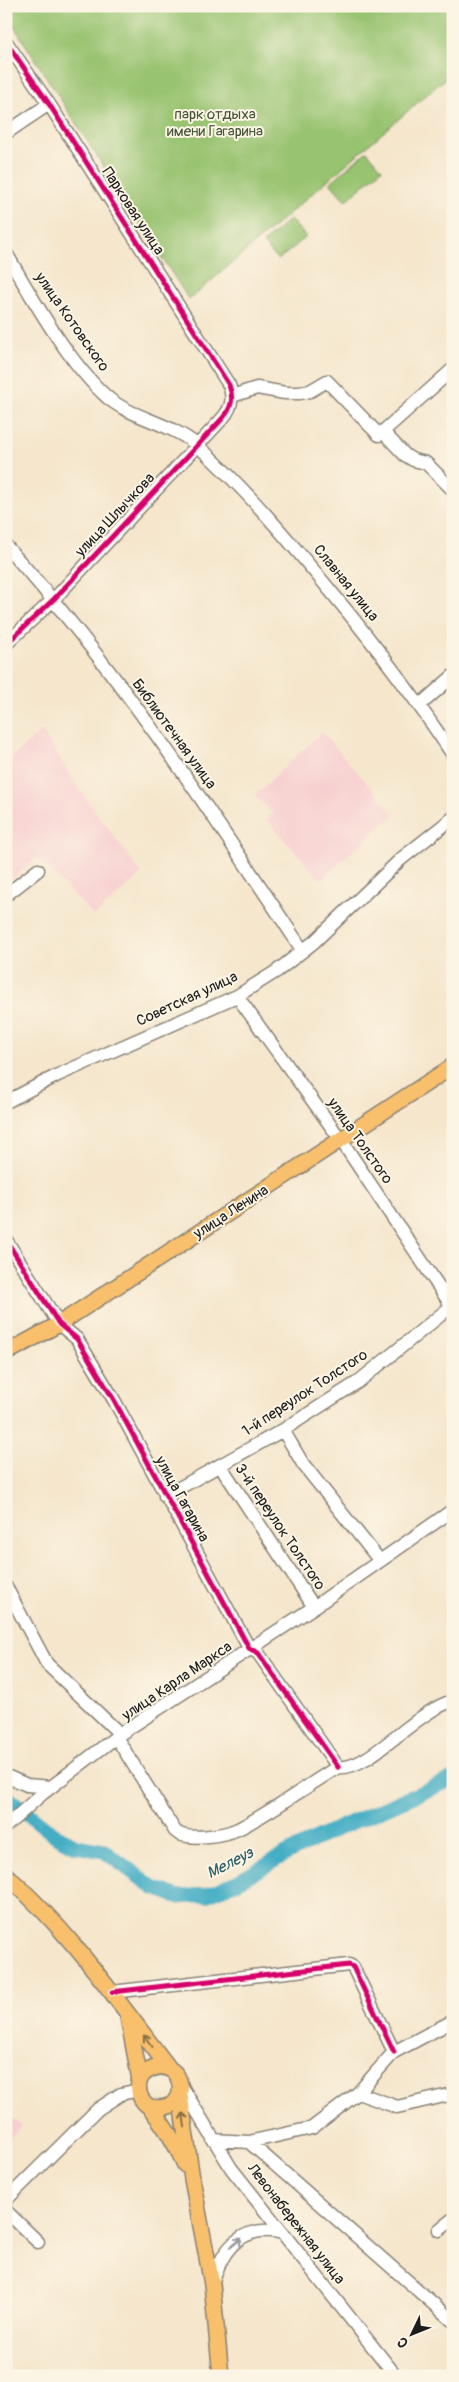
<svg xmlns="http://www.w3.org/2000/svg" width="459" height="2382" font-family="Pangolin,sans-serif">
<rect width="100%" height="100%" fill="#fcf5e5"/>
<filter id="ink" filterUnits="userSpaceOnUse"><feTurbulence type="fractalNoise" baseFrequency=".02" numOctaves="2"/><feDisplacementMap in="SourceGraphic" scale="10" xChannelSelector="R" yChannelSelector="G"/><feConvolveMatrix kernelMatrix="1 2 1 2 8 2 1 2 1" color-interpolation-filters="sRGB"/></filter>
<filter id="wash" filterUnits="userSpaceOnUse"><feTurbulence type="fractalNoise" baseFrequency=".0096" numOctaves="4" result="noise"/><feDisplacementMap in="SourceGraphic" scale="20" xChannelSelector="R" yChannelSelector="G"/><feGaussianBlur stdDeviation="1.12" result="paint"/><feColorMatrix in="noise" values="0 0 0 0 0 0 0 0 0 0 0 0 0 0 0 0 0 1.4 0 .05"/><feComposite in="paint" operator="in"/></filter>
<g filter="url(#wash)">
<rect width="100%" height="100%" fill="#f5e6cc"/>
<!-- built -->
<path fill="#f7cfd0" d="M42 731 81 792 142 874 94 916 37 857 6 885V763Z
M322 732 394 814 321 880 267 820 273 814 255 795Z
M6 2112 21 2126 6 2143Z"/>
<!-- green -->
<path fill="#98c370" stroke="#5a7046" d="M6 6H453V72L189 300 6 14Z
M367 151 382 169 346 201 330 183Z
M290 219 306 237 278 260 263 243Z"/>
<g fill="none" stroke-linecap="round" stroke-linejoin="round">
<!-- river -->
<path stroke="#45aec5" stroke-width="15" d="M6 1796 53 1834 76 1846 104 1851 154 1888 179 1897 206 1895 237 1882 284 1855 341 1827 453 1779"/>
</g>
</g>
<g filter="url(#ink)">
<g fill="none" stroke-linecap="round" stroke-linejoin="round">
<defs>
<path id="minor" d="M6 42 49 104 229 385C234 398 232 408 222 419L54 599 6 644
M6 133 49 104
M6 253C32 298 69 364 108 398 134 419 171 423 198 446 248 491 291 543 333 594 376 646 416 699 453 755
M232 396 257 388 285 393H300L310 391 327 381 379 435 453 369
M384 433 405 455 413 460 426 463 453 490
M6 546C118 670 211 812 303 951
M420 705 453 676
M6 895 38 870
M237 996 341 1140 453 1308
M6 1102 58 1075 237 996 277 971 314 942 401 859 453 818
M6 1240 59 1324 77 1339 114 1400 249 1648 258 1653 338 1767
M283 1430 303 1464 380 1561
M220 1465 314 1607
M165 1496 283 1430 358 1382 453 1305
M6 1587 47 1664 120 1734
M116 1737 175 1831C186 1842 225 1835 238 1829 273 1811 305 1787 338 1767
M338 1767C368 1772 416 1710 453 1701
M6 1776 27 1785 51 1787
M6 1826 42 1794 120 1734 314 1607 453 1510
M112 1992 349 1965 353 1967 394 2052
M181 2085 231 2168 396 2376
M358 2093 397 2107 453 2094
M213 2140 249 2142 312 2128 358 2093 394 2052 453 2021
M249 2142 453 2321
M6 2200 98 2109 121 2094 138 2090
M6 2211 38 2242
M439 2230 453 2219
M212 2284C222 2248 243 2223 283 2233"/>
<path id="major" d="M6 1353 59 1324 453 1066
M6 1875C70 1931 118 2002 169 2068
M128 2017 140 2080
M180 2095 192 2179 212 2284 221 2376
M150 2107C197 2115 183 2055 152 2069 146 2071 141 2076 139 2082 138 2088 139 2096 143 2101 145 2104 149 2106 151 2109 165 2126 176 2144 185 2165"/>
</defs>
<!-- minor casing -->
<use href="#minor" stroke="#888174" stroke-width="15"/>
<!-- major casing -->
<use href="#major" stroke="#888174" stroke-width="18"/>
<!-- minor -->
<use href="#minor" stroke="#fff" stroke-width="12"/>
<!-- major -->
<use href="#major" stroke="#f8bf6c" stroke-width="15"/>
<defs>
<path id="cycleway" d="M6 42 49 104 229 385C234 398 232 408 222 419L54 599 6 644
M6 1240 59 1324 77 1339 114 1400 249 1648 258 1653 338 1767
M112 1992 349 1965 353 1967 394 2052"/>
</defs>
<!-- cycleway casing -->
<use href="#cycleway" stroke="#fcf5e5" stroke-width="8"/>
<!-- cycleway -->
<use href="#cycleway" stroke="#d6006c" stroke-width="5"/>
</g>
<!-- one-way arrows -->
<defs><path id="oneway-shaft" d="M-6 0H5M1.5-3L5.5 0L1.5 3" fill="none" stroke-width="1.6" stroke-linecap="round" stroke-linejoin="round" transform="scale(1.25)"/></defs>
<g stroke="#8a6e44">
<use href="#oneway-shaft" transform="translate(148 2041) rotate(-127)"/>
<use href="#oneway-shaft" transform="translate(184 2120) rotate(-98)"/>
</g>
<use stroke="#999" href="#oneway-shaft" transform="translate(236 2243) rotate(-40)"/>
</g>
<g text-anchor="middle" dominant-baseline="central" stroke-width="4" stroke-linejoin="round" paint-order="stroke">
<!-- park labels -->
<g font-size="15" fill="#475639" stroke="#fcf5e5">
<text x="215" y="114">парк отдыха<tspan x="215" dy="17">имени Гагарина</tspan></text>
</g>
<!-- street labels -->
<g font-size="15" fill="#1c1c1c" stroke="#fcf5e5">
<text transform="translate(133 211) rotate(57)">Парковая улица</text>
<text transform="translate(72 322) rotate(55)">улица Котовского</text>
<text transform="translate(115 515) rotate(-47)">улица Шлычкова</text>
<text transform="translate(346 583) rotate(51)">Славная улица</text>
<text transform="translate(174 734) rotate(54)">Библиотечная улица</text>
<text transform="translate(187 999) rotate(-25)">Советская улица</text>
<text transform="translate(360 1141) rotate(55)">улица Толстого</text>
<text transform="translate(231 1212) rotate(-33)">улица Ленина</text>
<text transform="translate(305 1393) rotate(-33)">1-й переулок Толстого</text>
<text transform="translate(182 1499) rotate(61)">улица Гагарина</text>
<text transform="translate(280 1527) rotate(56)">3-й переулок Толстого</text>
<text transform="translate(177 1681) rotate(-34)">улица Карла Маркса</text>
<text transform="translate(296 2224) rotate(52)">Левонабережная улица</text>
</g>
<!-- water labels -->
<g font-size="16" font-style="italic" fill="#2e5e68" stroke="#fcf5e5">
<text transform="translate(230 1863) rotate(-27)">Мелеуз</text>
</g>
</g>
<!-- margin -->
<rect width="459" height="2382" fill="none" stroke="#fcf5e5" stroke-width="25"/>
<!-- north arrow -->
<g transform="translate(412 2334) rotate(227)" stroke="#fcf5e5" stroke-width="4" paint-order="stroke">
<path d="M0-4L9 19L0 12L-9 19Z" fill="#1c1c1c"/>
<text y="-8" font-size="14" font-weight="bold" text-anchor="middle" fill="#1c1c1c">С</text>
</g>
</svg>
